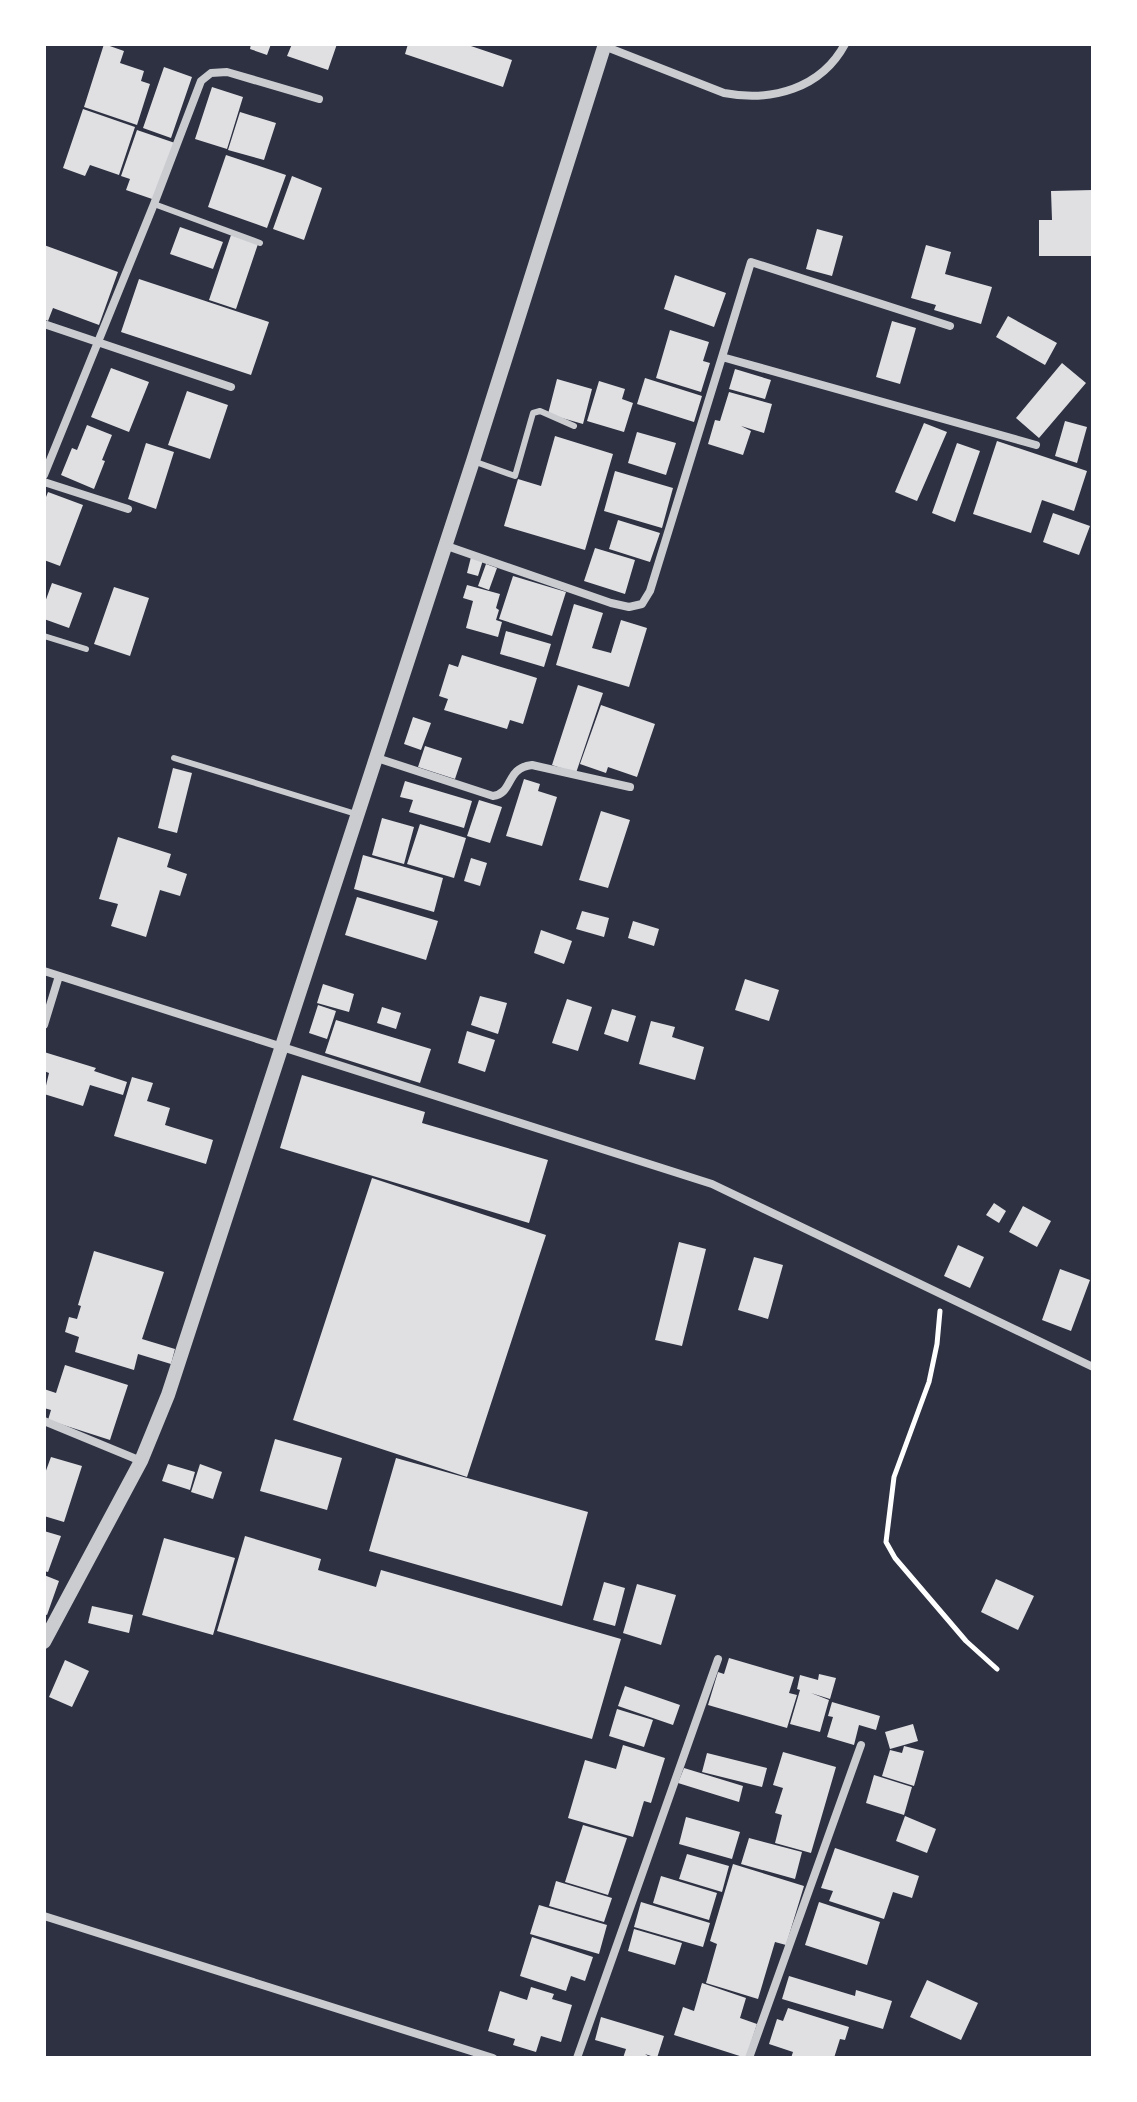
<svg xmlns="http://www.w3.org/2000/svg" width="1137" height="2102" font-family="'PT Serif',serif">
<rect width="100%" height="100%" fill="#2d3142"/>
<!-- building -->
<path fill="#e0e0e3" d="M104 44 124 51 120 63 144 71 141 81 150 84 137 125 84 107Z
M251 44H271L267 55 250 49Z
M292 44H337L328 70 287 56Z
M408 44H465L512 60 503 87 405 54Z
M164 67 192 77 171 138 143 128Z
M212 87 243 97 227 149 195 139Z
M83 109 135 127 119 175 90 165 85 176 63 168Z
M240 112 276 123 264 160 228 150Z
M137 130 175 143 155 200 126 190 130 179 121 176Z
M226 155 286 175 267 228 208 207Z
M292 176 322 188 304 240 273 229Z
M1093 190V256H1039V220H1052L1051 191Z
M180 227 223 242 213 269 170 254Z
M817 229 843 236 832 276 806 269Z
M231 235 258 244 236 309 209 300Z
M44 245 118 272 99 325 53 308 48 321 44 319Z
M926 245 951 252 945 274 992 287 981 324 934 310 936 305 911 298Z
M675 275 726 293 714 327 664 309Z
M139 279 269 322 251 375 121 332Z
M1008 316 1057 343 1045 365 996 337Z
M892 321 916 328 900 384 876 377Z
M670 330 709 342 703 361 710 363 701 392 656 378Z
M1062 363 1086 383 1039 438 1016 418Z
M111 368 149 382 129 432 91 417Z
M735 369 771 380 765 399 729 389Z
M645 378 702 396 694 422 637 404Z
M557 379 592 389 583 424 548 414Z
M599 381 625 389 622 399 633 403 624 432 587 421Z
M187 391 228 405 210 459 168 445Z
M729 392 772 404 764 433 741 426 751 431 743 455 708 444 715 420 720 421Z
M1065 421 1087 427 1077 463 1055 456Z
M924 423 947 432 917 501 895 492Z
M87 425 112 435 102 460 105 461 94 489 61 475 72 448 77 450Z
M637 432 676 443 666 475 628 463Z
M555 436 613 454 585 550 504 526 518 479 541 486Z
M997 441 1087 471 1074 511 1042 500 1031 533 973 514Z
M146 443 174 452 156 509 128 499Z
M957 443 980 451 955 522 932 513Z
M615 471 673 488 662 528 604 511Z
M48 492 83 505 60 566 44 560V502Z
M1053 513 1090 526 1079 555 1043 542Z
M618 520 660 533 650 562 609 549Z
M595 548 635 560 625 594 584 581Z
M471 557 483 560 478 576 467 573Z
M486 564 497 568 489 590 478 586Z
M513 576 566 592 552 636 499 619Z
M52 583 82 593 69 628 44 619V605Z
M467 585 500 594 496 608 499 610 496 620 502 622 498 637 466 628 473 601 463 598Z
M114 587 149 598 130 656 94 644Z
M574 604 603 613 592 648 611 653 621 620 647 628 629 687 556 665Z
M506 631 551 644 544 667 500 654Z
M462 655 537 678 523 724 510 720 507 729 444 710 448 699 439 696 449 664 458 667Z
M578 685 603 693 576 773 552 765Z
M601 705 655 724 637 777 608 767 606 773 580 764Z
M413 717 431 723 421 750 404 744Z
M425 746 462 758 455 779 418 767Z
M173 768 192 773 177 833 158 828Z
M524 779 540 784 538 791 557 797 542 846 506 836Z
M405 781 472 801 464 828 409 812 413 800 400 797Z
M479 800 502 807 490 843 467 836Z
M601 811 630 820 608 888 579 880Z
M382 818 414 827 404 864 372 855Z
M420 824 466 838 454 878 407 864Z
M118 837 171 854 167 867 187 874 180 896 160 890 146 937 111 926 118 904 99 899Z
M363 855 443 878 434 912 354 889Z
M471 858 487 863 480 886 464 881Z
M357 897 438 921 426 960 345 935Z
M582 911 609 918 604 937 576 929Z
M633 921 659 929 654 946 628 938Z
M541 930 572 941 564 964 534 953Z
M745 979 779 990 769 1021 735 1010Z
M323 984 354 994 349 1012 317 1003Z
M480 996 507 1003 498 1034 471 1025Z
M567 999 592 1007 578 1051 552 1043Z
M318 1005 336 1011 327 1039 309 1033Z
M382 1007 401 1013 396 1029 377 1023Z
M612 1009 636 1016 628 1042 604 1034Z
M336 1020 431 1049 420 1083 325 1053Z
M651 1021 675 1027 672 1037 704 1047 695 1080 639 1064Z
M467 1031 495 1040 485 1072 458 1063Z
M44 1052 96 1068 94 1071 127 1082 123 1095 90 1085 83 1106 44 1094 49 1073 44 1071Z
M302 1075 425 1112 422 1123 548 1160 529 1223 280 1148Z
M132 1077 153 1083 147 1101 170 1108 165 1125 213 1140 206 1164 114 1136Z
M372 1178 546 1235 467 1477 293 1420Z
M994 1203 1006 1211 999 1223 986 1215Z
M1023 1206 1051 1221 1037 1247 1009 1232Z
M679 1242 706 1249 682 1346 655 1340Z
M958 1245 984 1257 970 1288 944 1276Z
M94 1251 164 1272 142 1339 175 1349 171 1364 138 1354 134 1370 75 1352 79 1337 65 1332 69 1317 77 1319 81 1306 78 1305Z
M754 1257 783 1265 768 1319 738 1310Z
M1060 1269 1090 1280 1071 1331 1042 1320Z
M65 1365 128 1385 110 1440 48 1420 51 1410 44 1408V1389L56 1393Z
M275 1439 342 1458 327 1510 260 1491Z
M51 1457 82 1466 64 1522 44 1516V1476Z
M396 1458 588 1512 562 1606 369 1551Z
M168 1464 195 1472 190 1490 162 1481Z
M200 1464 222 1472 213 1499 191 1492Z
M44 1531 61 1536 48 1572 44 1571Z
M245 1536 321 1559 318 1570 376 1587 381 1570 621 1639 592 1739 217 1631Z
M164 1538 235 1558 213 1635 142 1615Z
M44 1575 59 1581 47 1615 44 1614Z
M996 1579 1034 1596 1018 1630 981 1612Z
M604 1582 625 1588 615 1626 593 1620Z
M637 1584 676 1595 661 1645 623 1633Z
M92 1606 133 1615 129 1633 88 1623Z
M729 1658 794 1677 789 1693 797 1695 787 1728 708 1705 718 1672 724 1674Z
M65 1660 89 1671 72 1707 49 1697Z
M819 1674 836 1678 830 1699 811 1693 829 1700 820 1732 790 1724 800 1690 797 1689 800 1675 818 1680Z
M625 1686 680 1705 673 1725 618 1706Z
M832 1702 880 1716 876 1730 859 1725 854 1745 827 1737 833 1717 828 1716Z
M617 1709 653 1720 644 1747 609 1736Z
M913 1724 918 1741 890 1749 885 1732Z
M623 1745 665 1758 651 1803 644 1801 633 1837 568 1818 585 1760 616 1769Z
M904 1746 924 1751 914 1786 882 1776 890 1750 902 1753Z
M783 1752 836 1767 811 1853 775 1843 782 1815 775 1813 783 1788 773 1785Z
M707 1753 767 1768 762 1787 702 1772Z
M684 1768 743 1786 739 1802 678 1783Z
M874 1775 912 1787 904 1815 866 1803Z
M905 1816 936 1829 927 1853 896 1841Z
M686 1817 740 1832 732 1859 679 1844Z
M583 1825 627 1838 608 1895 565 1882Z
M749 1838 802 1852 795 1879 741 1864Z
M835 1848 919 1876 912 1898 893 1892 884 1919 829 1901 833 1891 821 1888Z
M687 1854 729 1866 722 1892 679 1879Z
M733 1864 804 1886 786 1945 775 1942 758 1999 706 1983 717 1944 710 1941Z
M661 1876 717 1893 709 1920 653 1903Z
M556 1881 612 1898 604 1922 549 1906Z
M641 1902 710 1923 703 1947 634 1927Z
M819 1902 880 1922 867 1965 805 1945Z
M539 1905 607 1925 599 1954 530 1934Z
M634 1929 682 1943 675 1965 628 1951Z
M532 1937 593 1957 585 1981 571 1976 566 1991 520 1976Z
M789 1976 855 1996 856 1990 892 2001 883 2029 782 1999Z
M927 1980 978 2003 961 2040 910 2017Z
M702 1983 746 1998 740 2018 757 2024 746 2058 674 2035 683 2007 694 2011Z
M531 1987 554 1994 552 1999 572 2005 561 2042 541 2036 536 2052 513 2045 515 2039 488 2031 500 1991 527 2000Z
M788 2008 849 2027 845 2040 840 2039 834 2058H791L793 2052 769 2044 777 2019 783 2021Z
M601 2017 664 2036 657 2058 645 2054 651 2058H623L626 2049 595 2040Z"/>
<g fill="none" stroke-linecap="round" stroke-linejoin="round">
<!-- path -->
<path stroke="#fff" stroke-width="5" d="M940 1311 937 1344 929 1382 894 1477 886 1542 895 1558 966 1641 997 1669"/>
<!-- service -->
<path stroke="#caccd0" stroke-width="6" d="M154 204 260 243
M473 461 515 476 533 413 540 411 574 426
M44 636 86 649
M174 758 356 814"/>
<!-- minor -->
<path stroke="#caccd0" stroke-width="8" d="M604 46 724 93C771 102 821 89 845 44
M44 324 231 387
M722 357 751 262 950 326
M44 475 154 204 201 81 211 73 227 72 319 99
M44 482 128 509
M444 545 611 603 629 607 642 604 650 591 722 357 1036 445
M377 758 493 796C514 793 505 768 532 765L630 787
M44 971 712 1184 1093 1367
M44 1025 59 976
M44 1421 141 1461
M44 1916 493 2058
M577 2058 718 1659
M749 2058 861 1745"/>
<!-- tertiary -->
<path stroke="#caccd0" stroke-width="14" d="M44 1642 141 1461 168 1395 473 461 605 44"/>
</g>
<!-- border -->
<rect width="1137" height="2102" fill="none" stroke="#ffffff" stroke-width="92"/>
</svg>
